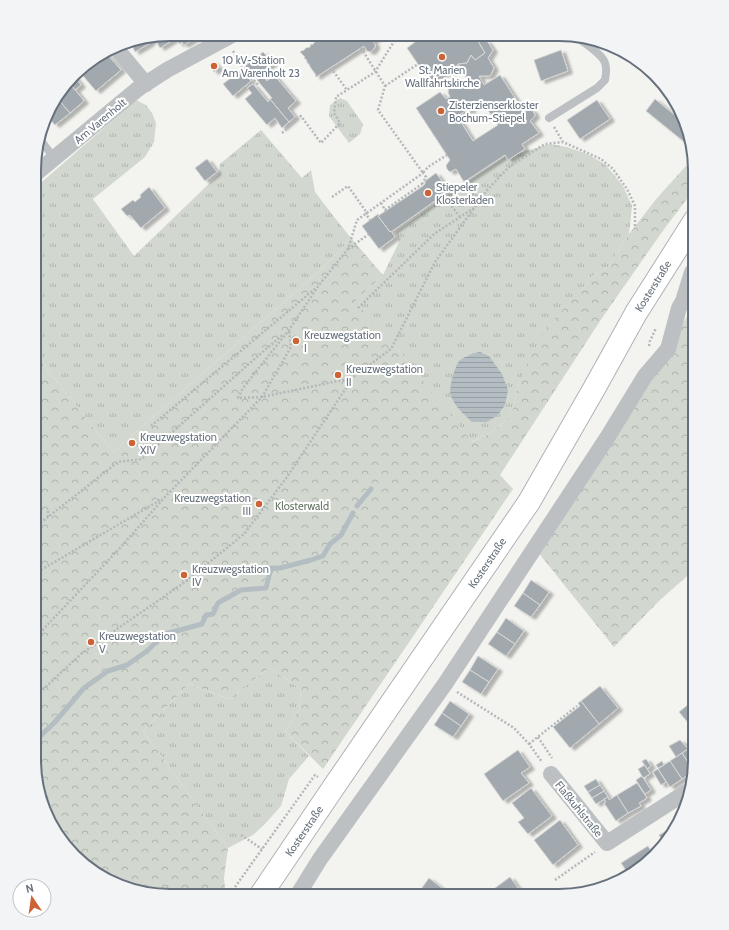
<svg xmlns="http://www.w3.org/2000/svg" width="729" height="930" font-family="Cabin,sans-serif">
<defs>
<pattern id="grass-tufts" width="24" height="20" patternUnits="userSpaceOnUse"><rect width="24" height="20" fill="#d2d8d0"/><path d="M3 7l-1-3M5 7V3M7 7l1-3M15 17l-1-3M17 17v-4M19 17l1-3" fill="none" stroke="#aeb4ae"/></pattern>
<pattern id="forest-crowns" width="20" height="18" patternUnits="userSpaceOnUse"><rect width="20" height="18" fill="#d2d8d0"/><path d="M2 6a3 3 0 1 1 6 0M12 15a3 3 0 1 1 6 0" fill="none" stroke="#aeb4ae"/></pattern>
<pattern id="water-rules" width="6" height="5" patternUnits="userSpaceOnUse"><rect width="6" height="5" fill="#b4bec2"/><path d="M0 2.5h6" fill="none" stroke="#969fa3"/></pattern>
<filter id="shadow"><feDropShadow dx="4.5" dy="2.5" stdDeviation="1" flood-color="#0004"/></filter>
</defs>
<rect width="100%" height="100%" fill="#f3f3f0"/>
<!-- grass -->
<path fill="url(#grass-tufts)" d="M340 98 347 101 363 124 360 134 349 143 329 116 330 105Z
M136 100 146 105 152 113 156 123 154 142 145 157 93 199 134 256 219 174 220 164 261 130 302 178 311 170 315 192 335 218 351 238 324 267 113 452 35 354V188Z
M550 144 567 147 587 154 605 164 623 186 632 206 629 234 608 267 593 275 583 288 519 383 513 409 507 420 491 433 471 442 405 358 354 301 383 275 399 242 396 232 425 211 505 157Z
M269 668 301 689 299 710 285 731 309 756 289 779 281 806 264 825 253 835 228 848 143 731 189 684 229 699Z"/>
<!-- forest -->
<path fill="url(#forest-crowns)" d="M686 166 695 173V188L662 232 602 318 500 475 513 489 323 769 285 731 299 710 301 689 269 668 229 699 189 684 143 731 228 848 224 878 226 896H161L95 873 52 828 34 760 35 354 113 452 324 267 351 238 383 275 355 301 405 358 472 442 491 433 507 420 513 409 519 383 528 362 546 328 583 288 593 275 608 267 629 234 657 198Z
M692 308 695 315V569L660 600 614 647 537 551 654 372Z"/>
<!-- water -->
<path fill="url(#water-rules)" d="M480 352 489 356 502 374 508 390 505 405 498 415 487 422H472C464 414 455 407 451 396 448 389 455 365 460 360 466 356 474 353 480 352Z"/>
<g fill="none" stroke-linecap="round" stroke-linejoin="round">
<!-- stream -->
<path stroke="#b4bec2" stroke-width="5" d="M357 506 371 489
M34 742 54 723 84 688 108 671 127 665 147 651 165 634 202 624 206 615 213 614 218 603 241 590 266 588 271 568H280L311 560 323 556 330 544 341 535 353 513"/>
</g>
<!-- building -->
<path fill="#a2a9ae" stroke="#d4d4d3" fill-rule="evenodd" filter="url(#shadow)" d="M170 34H202L184 45 182 42 179 44 176 38 160 48 154 37Z
M323 34 382 35 372 41 375 44V47L372 51 371 52 367 51 364 46 316 77 315 76 316 75 313 71 311 68 310 67V66L308 63V64L306 59H305L304 58 305 57 300 52 303 50V51L307 47 308 48 311 46 310 45 312 44V45L316 41 317 42 321 38V39L325 36Z
M422 35H476V39H478V41L485 53 475 60 471 55 467 63 458 64 452 73 442 74 430 82 407 48 419 39Z
M154 37 155 39 149 42 150 43 135 52 130 41Z
M478 41H487L493 50 488 58 494 68 490 76H479L484 85 500 75 524 112 530 109 533 111 535 115 534 117 530 121 539 133 522 144 525 149 508 160 505 155 464 182 456 169 450 172 447 169 446 166 447 164 450 160 416 108 440 92 446 99 450 97 448 92 449 88 453 83 455 82H461L466 86 470 83 458 64 467 63 471 55 475 60 485 53ZM481 100 498 125 473 141 457 116 467 110 471 111V107Z
M561 50 568 71 541 81 534 60Z
M263 52 273 63 255 77 245 66Z
M106 53 121 70 96 91 78 70 81 68Z
M213 61 219 68 214 72 209 65Z
M241 70 251 81 233 96 223 84Z
M274 75 296 101 288 108 295 117 289 122 270 99 272 98 257 80 263 76 267 81Z
M74 76 81 85 75 90 69 82Z
M69 82 84 101 70 113 56 97Z
M253 84 268 102 270 99 289 122 282 128 275 118 267 125 245 99 252 93 247 88Z
M56 97 70 113 55 125 47 116 52 102Z
M655 99 681 120 688 145 646 111Z
M597 100 610 119 580 139 567 120Z
M207 159 217 172 205 181 195 168Z
M436 173 449 191 391 232V231L390 232 378 216 423 186 425 184V181Z
M149 187 165 208 141 228 130 215 127 216 121 209 133 200 135 202 141 197 140 195Z
M378 214 379 216H378L390 232 391 231 395 237 379 249 362 226Z
M531 580 549 592 540 605 523 593Z
M523 593 540 605 531 617 514 606Z
M506 618 524 631 515 644 497 632Z
M497 632 515 644 506 656 488 644Z
M478 656 498 669 489 682 470 670Z
M470 670 489 682 481 694 462 682Z
M600 686 618 708 599 724 581 701Z
M695 699V731L679 712Z
M450 701 469 714 461 726 442 713Z
M581 701 599 724 570 748 553 727 580 706 578 703Z
M442 713 461 726 453 737 434 725Z
M680 740 688 749 676 757 669 746Z
M688 749 695 759V768L693 770 682 753Z
M518 750 530 767 521 773 529 783 503 801 484 774Z
M682 753 694 771 682 779 670 761Z
M646 759 651 766 647 769 642 761Z
M662 761 664 765 658 768 656 765Z
M670 761 682 779 670 787 658 769Z
M645 765 650 774 643 778 638 769Z
M658 769 666 782 661 785 653 772Z
M642 776 651 790 645 794 636 780Z
M596 779 600 785 588 792 584 786Z
M637 783 647 798 639 803 641 806 628 813 617 795Z
M600 785 604 791 592 798 588 792Z
M531 788 552 816 528 834 518 822 524 818 512 803Z
M604 791 608 797 596 804 592 798Z
M617 795 628 813 616 821 604 803 606 802 604 799 608 797 609 800Z
M560 820 578 845 553 865 534 840Z
M678 824 677 828 663 842 659 835Z
M648 846 652 853 629 875 621 863Z
M510 877 524 896H488L487 894Z
M429 878 447 892 444 896H416Z"/>
<g fill="none" stroke-linecap="round" stroke-linejoin="round">
<defs>
<path id="primary" d="M260 896 333 788 529 502 595 387 636 313 695 220"/>
</defs>
<!-- primary casing -->
<use href="#primary" stroke="#afb2b6" stroke-width="24"/>
<!-- path -->
<path stroke="#b5b7ba" stroke-width="2.5" stroke-dasharray="2 2" stroke-linecap="butt" d="M413 35 414 43
M300 38 305 34
M413 40 417 37 418 35
M361 48 385 86 378 110 423 173 428 167 447 155
M233 51 243 68 259 86
M331 68 347 90 375 72 398 35
M385 86 418 64
M554 127 563 142 601 159 613 169 627 189 635 206V228
M282 133 301 116 321 143 340 123 334 113 336 97 347 90
M422 184 426 177 423 173 357 220 348 249 319 285 289 330 243 388 238 398 262 397 352 378 391 349 435 262 488 189 509 167 545 144 563 142
M332 197 348 186 367 213 366 214 370 220
M381 203 385 210 422 184 423 185
M460 217 444 196 460 186 481 199
M348 249 369 234
M358 308 434 234 474 208
M692 322 695 329
M649 346 650 341 656 328
M151 426 316 288
M48 511V517
M34 528 118 462 142 459 259 355 284 334
M34 574 162 499
M34 639 119 549 164 498 262 397 291 347 289 330
M457 692 514 728 529 744 542 762
M34 698 81 654 185 582 244 534 287 477 352 379
M538 737 552 758
M529 744 577 706
M241 835 262 849
M555 880 595 852
M235 887 315 775 318 777"/>
<!-- service -->
<path stroke="#bdc0c3" stroke-width="8" d="M501 35C511 39 522 39 532 35
M549 118 597 88 605 80C606 75 607 68 605 63 602 53 582 42 574 35
M40 139 54 158"/>
<!-- minor -->
<path stroke="#bdc0c3" stroke-width="16" d="M116 48 146 84
M35 174 139 88 167 70 234 34
M551 774 607 843 688 791
M297 896 320 859 445 684 607 438 645 376 668 349 679 308 683 301 692 272"/>
<!-- primary -->
<use href="#primary" stroke="#fff" stroke-width="22"/>
</g>
<!-- markers -->
<g fill="#cc6337" stroke="#fff" stroke-width="1.5">
<circle cx="442" cy="57" r="4"/>
<circle cx="214" cy="66" r="4"/>
<circle cx="441" cy="111" r="4"/>
<circle cx="428" cy="193" r="4"/>
<circle cx="296" cy="341" r="4"/>
<circle cx="338" cy="375" r="4"/>
<circle cx="132" cy="443" r="4"/>
<circle cx="259" cy="504" r="4"/>
<circle cx="184" cy="575" r="4"/>
<circle cx="91" cy="642" r="4"/>
</g>
<g text-anchor="middle" dominant-baseline="central" stroke-width="4" stroke-linejoin="round" paint-order="stroke">
<!-- poi labels -->
<g font-size="11" fill="#66717d" stroke="#fff" text-anchor="start">
<text x="222" y="60">10 kV-Station<tspan x="222" dy="13">Am Varenholt 23</tspan></text>
<text x="442" y="70" text-anchor="middle">St. Marien<tspan x="442" dy="13">Wallfahrtskirche</tspan></text>
<text x="449" y="105">Zisterzienserkloster<tspan x="449" dy="13">Bochum-Stiepel</tspan></text>
<text x="436" y="187">Stiepeler<tspan x="436" dy="13">Klosterladen</tspan></text>
<text x="304" y="335">Kreuzwegstation<tspan x="304" dy="13">I</tspan></text>
<text x="346" y="369">Kreuzwegstation<tspan x="346" dy="13">II</tspan></text>
<text x="140" y="437">Kreuzwegstation<tspan x="140" dy="13">XIV</tspan></text>
<text x="251" y="498" text-anchor="end">Kreuzwegstation<tspan x="251" dy="13">III</tspan></text>
<text x="192" y="569">Kreuzwegstation<tspan x="192" dy="13">IV</tspan></text>
<text x="99" y="636">Kreuzwegstation<tspan x="99" dy="13">V</tspan></text>
</g>
<!-- street labels -->
<g font-size="11" fill="#66717d" stroke="#fff">
<text transform="translate(100 121) rotate(-40)">Am Varenholt</text>
<text transform="translate(653 286) rotate(-58)">Kosterstraße</text>
<text transform="translate(487 563) rotate(-56)">Kosterstraße</text>
<text transform="translate(579 809) rotate(51)">Flaßkuhlstraße</text>
<text transform="translate(304 831) rotate(-56)">Kosterstraße</text>
</g>
<!-- park labels -->
<g font-size="11" fill="#667564" stroke="#fff">
<text x="302" y="506">Klosterwald</text>
</g>
</g>
<!-- crop -->
<path d="M0 0H729V930H0ZM170 41H559A129 129 0 0 1 688 170V760A129 129 0 0 1 559 889H170A129 129 0 0 1 41 760V170A129 129 0 0 1 170 41Z" fill="#f3f4f5" fill-rule="evenodd"/>
<path fill="none" stroke="#66717d" stroke-width="2" d="M170 41H559A129 129 0 0 1 688 170V760A129 129 0 0 1 559 889H170A129 129 0 0 1 41 760V170A129 129 0 0 1 170 41Z"/>
<!-- north arrow -->
<g transform="translate(32 898) rotate(347)"><circle r="19" fill="#ffffff" stroke="#c2c6cb"/>
<path d="M0-3L7 15L0 10L-7 15Z" fill="#cc6337"/>
<text y="-6" font-size="11" font-weight="bold" text-anchor="middle" fill="#66717d">N</text>
</g>
</svg>
